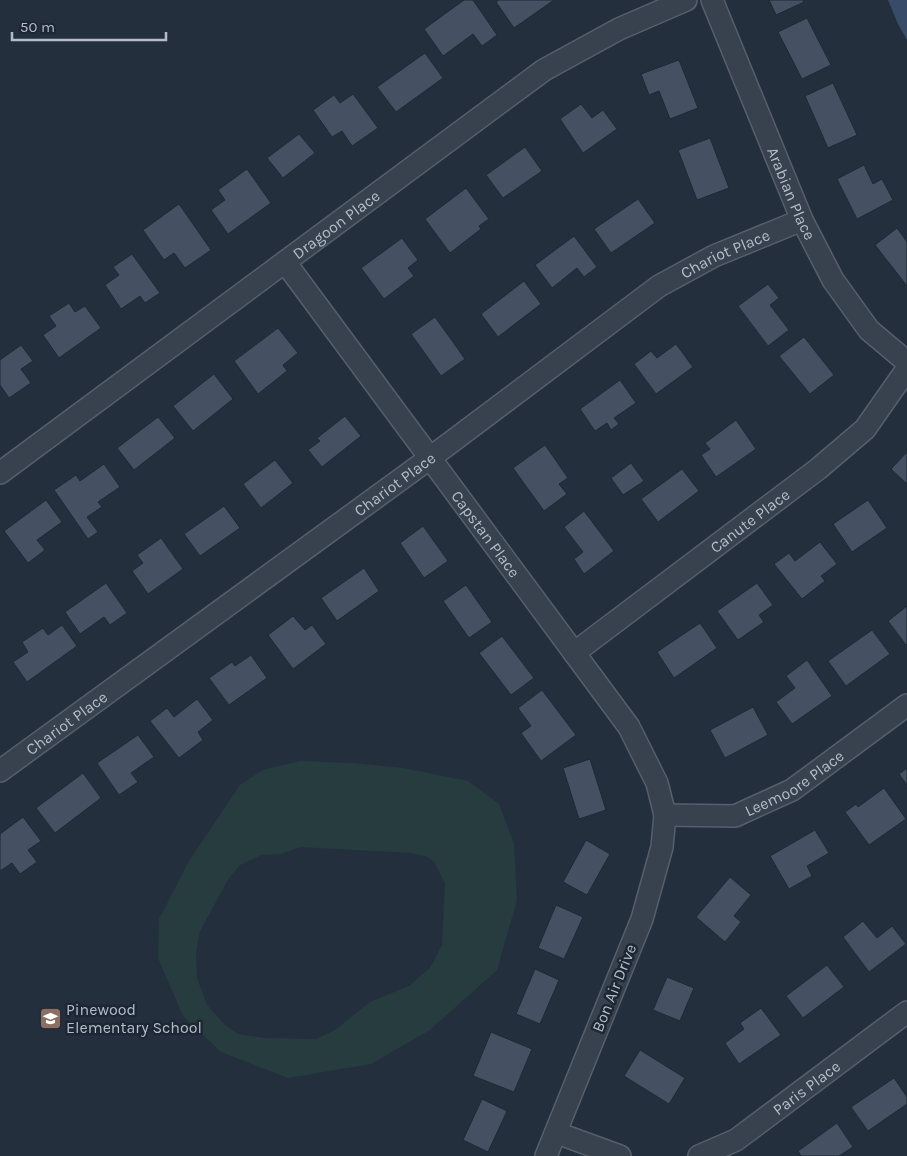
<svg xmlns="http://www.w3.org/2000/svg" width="907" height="1156" font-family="Karla,sans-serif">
<rect width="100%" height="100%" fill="#242f3e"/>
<!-- green -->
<path fill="#263c3f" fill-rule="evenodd" d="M301 761 353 763 403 768 468 781 499 804 514 844 517 900 497 970 430 1030 371 1064 288 1078 221 1052 183 1016 158 958 159 919 189 861 240 785 263 770ZM301 847 410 853 425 856 434 861 445 883 442 945 430 968 409 986 370 1002 335 1030 316 1039 264 1038 238 1034 225 1025 207 1005 197 978 196 953 200 931 229 878 240 865 261 855 281 854Z"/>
<!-- water -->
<path fill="#394c67" d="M888 0H907V40L898 24Z"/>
<!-- building -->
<path fill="#455162" stroke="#1f2835" d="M464 0H473L497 35 482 46 473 34 443 56 424 29Z
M499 0H554L514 28 496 2Z
M769 0H803L804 2 776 15Z
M807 18 831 65 802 79 778 32Z
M425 53 443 78 396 112 377 87Z
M679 60 698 108 670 119 659 91 649 95 641 74Z
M833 83 857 135 828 148 805 96Z
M353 94 378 128 352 146 342 131 332 137 313 110 334 95 340 103Z
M581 104 592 118 603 110 617 129 583 153 560 119Z
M299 134 315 153 283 178 267 158Z
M710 138 729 188 697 200 678 150Z
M525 147 542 171 503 198 486 175Z
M864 165 873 184 882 179 893 200 857 219 837 179Z
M247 169 271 203 228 234 211 210 225 200 218 190Z
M466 188 489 219 479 226 481 229 450 253 425 219Z
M638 199 655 223 611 253 594 229Z
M179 204 211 250 185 268 174 253 164 260 143 230Z
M897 228 907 242V286L875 245Z
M574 236 597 267 584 277 577 268 552 288 535 265Z
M402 238 418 260 408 268 414 276 384 299 361 268Z
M132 254 160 293 145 303 140 296 121 309 105 285 119 275 113 267Z
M524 281 541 304 498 337 481 314Z
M768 284 779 298 770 305 789 330 768 346 738 306Z
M69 303 75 312 85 306 101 328 59 358 43 335 56 326 49 316Z
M435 317 465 359 441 376 411 334Z
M278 328 298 353 283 365 287 371 258 394 234 361Z
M804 337 834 375 810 394 779 356Z
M676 344 693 367 656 394 634 364 651 351 657 358Z
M21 345 33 361 21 369 31 383 9 398 0 385V360Z
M214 374 233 399 193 431 173 406Z
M620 380 636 403 614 418 619 424 611 430 607 423 595 431 580 409Z
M345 416 361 436 322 467 308 450 320 441 317 438Z
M158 417 175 438 134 470 117 448Z
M736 420 756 449 716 477 701 455 710 449 705 443Z
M545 445 568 478 559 484 567 494 544 511 513 468Z
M907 452V484L891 469Z
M275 460 293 483 261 508 243 484Z
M631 463 644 481 623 495 611 478Z
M104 464 120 487 98 502 102 507 87 517 98 532 88 539 54 490 76 475 80 481Z
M682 469 699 491 658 522 641 499Z
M46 500 62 522 37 540 45 550 28 563 4 531Z
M868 500 887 528 852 552 833 524Z
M224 506 240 528 200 556 184 534Z
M584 511 614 551 584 574 574 559 583 552 564 527Z
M423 526 448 561 424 578 400 543Z
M161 538 183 569 148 594 132 571 143 563 137 555Z
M820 542 837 564 821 576 825 581 802 599 774 564 789 553 795 561Z
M364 568 379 591 337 621 321 598Z
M106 583 127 613 110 625 104 617 80 634 65 612Z
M757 583 773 605 759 615 764 622 738 640 717 611Z
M466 585 492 622 469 638 443 601Z
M907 606V644L906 645 888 621Z
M293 616 305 630 312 625 326 644 293 669 268 635Z
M700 623 717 648 674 678 657 652Z
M62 625 77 646 27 682 13 662 28 652 22 642 43 628 48 635Z
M872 630 890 654 846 686 828 661Z
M502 636 534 678 511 695 479 653Z
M251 655 267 678 229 705 209 678 232 662 235 666Z
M807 660 832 696 792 724 776 702 795 688 786 676Z
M542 690 576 735 541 761 521 733 531 726 518 708Z
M197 699 213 720 198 732 203 740 179 758 150 721 167 708 174 717Z
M753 707 768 735 725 758 710 730Z
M138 735 154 757 131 773 138 782 119 795 97 763Z
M590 759 606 810 579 819 563 768Z
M907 768V785L899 774Z
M83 773 101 798 55 833 36 808Z
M884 788 906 819 869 845 845 812 856 804 858 807Z
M23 817 41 841 28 850 37 862 20 874 12 863 0 871V834Z
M815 830 829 853 807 866 812 876 789 889 770 856Z
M586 840 610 854 587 895 563 882Z
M730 877 751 895 734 916 741 922 725 942 696 917Z
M556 905 583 917 564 959 538 948Z
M863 921 877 938 892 926 906 944 869 972 843 937Z
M827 965 844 987 803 1018 786 996Z
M535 969 559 980 540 1024 516 1014Z
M667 977 694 988 680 1021 653 1010Z
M761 1008 781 1035 739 1064 725 1043 744 1029 740 1023Z
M491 1032 532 1049 514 1092 473 1076Z
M640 1050 685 1078 669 1104 624 1076Z
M894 1078 907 1097V1104L868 1131 851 1107Z
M482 1099 507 1111 488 1152 463 1140Z
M837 1123 853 1147 839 1156H801L798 1151Z"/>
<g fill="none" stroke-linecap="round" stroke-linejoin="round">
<defs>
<g id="minor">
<path id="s1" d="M712 0 802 220 833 280 869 330 907 362"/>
<path id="s2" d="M285 262 629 727 657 783 665 815 662 847 642 919 546 1156"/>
<path id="s3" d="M0 473 544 70 619 29 686 0"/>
<path id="s4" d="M574 653 818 469 865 429 907 369"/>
<path id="s5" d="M0 771 430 458 659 286 714 256 802 220"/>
<path id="s6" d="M665 815 735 816 792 790 907 705"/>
<path d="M557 1133 620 1156"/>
<path id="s7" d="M699 1156 736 1140 907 1012"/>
</g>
</defs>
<!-- minor casing -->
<use href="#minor" stroke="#565f6c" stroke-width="24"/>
<!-- minor -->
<use href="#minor" stroke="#38414e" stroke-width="21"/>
</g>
<!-- icons -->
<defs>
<symbol id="school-square" viewBox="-11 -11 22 22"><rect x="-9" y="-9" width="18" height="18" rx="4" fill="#8d6e63" stroke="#1d2633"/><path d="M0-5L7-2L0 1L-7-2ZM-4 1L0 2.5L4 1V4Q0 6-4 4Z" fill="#fff"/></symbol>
</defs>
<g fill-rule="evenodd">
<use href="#school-square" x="38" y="1006" width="25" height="25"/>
</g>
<g text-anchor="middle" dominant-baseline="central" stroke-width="5" stroke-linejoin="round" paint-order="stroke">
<!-- street labels -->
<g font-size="16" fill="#b4bcc9" stroke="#1d2633">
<text stroke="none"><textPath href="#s1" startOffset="209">Arabian Place</textPath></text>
<text stroke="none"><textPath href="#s3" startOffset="418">Dragoon Place</textPath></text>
<text stroke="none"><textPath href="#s5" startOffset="892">Chariot Place</textPath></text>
<text stroke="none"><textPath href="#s5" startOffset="488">Chariot Place</textPath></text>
<text stroke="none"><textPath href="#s4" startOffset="220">Canute Place</textPath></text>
<text stroke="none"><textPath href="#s2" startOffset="338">Capstan Place</textPath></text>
<text stroke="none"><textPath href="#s5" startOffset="82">Chariot Place</textPath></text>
<text stroke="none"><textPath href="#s6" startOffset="138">Leemoore Place</textPath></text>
<text transform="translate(614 988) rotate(-68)">Bon Air Drive</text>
<text stroke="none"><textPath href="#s7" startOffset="128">Paris Place</textPath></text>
</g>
<!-- poi labels -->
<g font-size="16" fill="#b4bcc9" stroke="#1d2633" text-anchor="start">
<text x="66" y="1009">Pinewood<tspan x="66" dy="18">Elementary School</tspan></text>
</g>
</g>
<!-- scale -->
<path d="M12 32v8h154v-8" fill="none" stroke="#b4bcc9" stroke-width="2.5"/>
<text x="20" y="32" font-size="15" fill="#b4bcc9" stroke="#1d2633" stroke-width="4" paint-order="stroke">50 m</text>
</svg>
